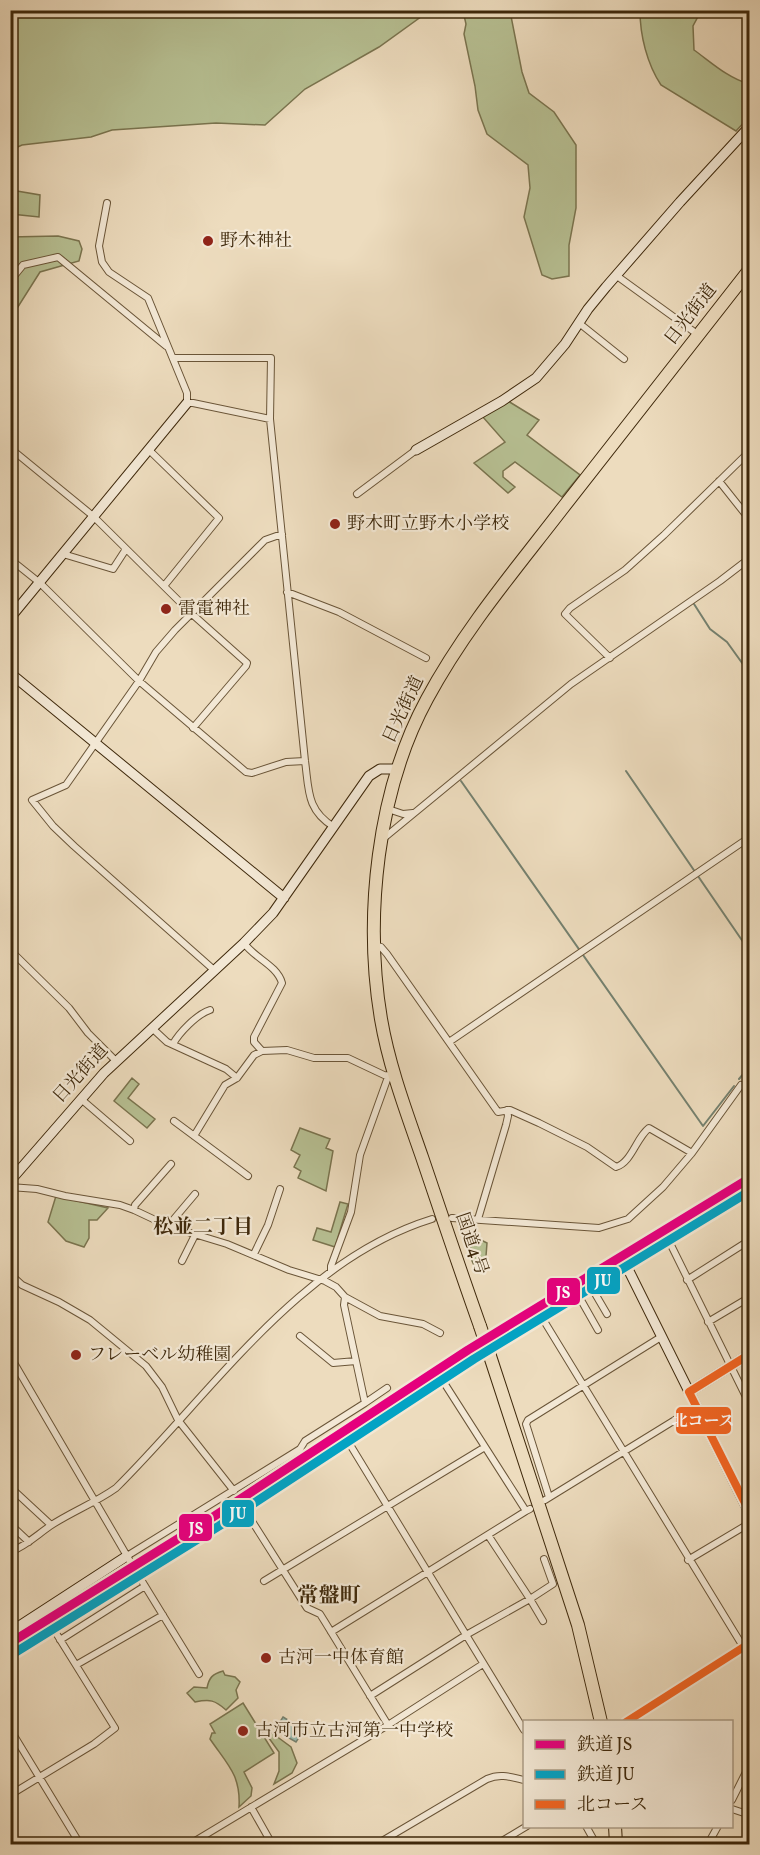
<svg xmlns="http://www.w3.org/2000/svg" width="760" height="1855" font-family="Vollkorn,'Noto Serif JP',serif">
<rect width="100%" height="100%" fill="#eddcbe"/>
<filter id="stains"><feTurbulence type="fractalNoise" baseFrequency=".00333" numOctaves="4"/><feColorMatrix values="0 0 0 0 .2 0 0 0 0 .09 0 0 0 0 .02 0 0 0 .5 -.17"/></filter>
<radialGradient id="worn" r=".72"><stop offset=".6" stop-color="#630" stop-opacity="0"/><stop offset="1" stop-color="#630" stop-opacity=".3"/></radialGradient>
<!-- green -->
<path fill="#b7c093" stroke="#7a744f" stroke-width="1.5" d="M10 11 11 10 429 11 379 47 305 89 265 125 216 123 112 130 91 137 22 145 11 150Z
M463 11H510L522 72 529 93 554 112 576 145V208L569 245V276L552 279 542 275 524 217 530 188 528 165 487 134 478 110 475 86 464 34 466 24Z
M640 11H701L693 26 694 50C712 63 728 78 749 84V117L736 131 661 85C647 64 640 35 640 11Z
M11 190 40 195 39 217 11 214Z
M58 236 79 241 82 249 79 261 40 272 16 310 11 307 10 237Z
M508 401 539 420 527 435 580 475 562 497 515 462 503 471V477L515 487 508 493 474 463 505 442 482 416Z
M132 1078 139 1084 128 1098 155 1119 147 1128 114 1101Z
M300 1128 330 1139 326 1148 333 1151 326 1191 298 1178 301 1171 294 1167 300 1155 291 1150Z
M56 1196 108 1208 97 1220H89V1238L84 1247 66 1241 48 1222Z
M340 1202 348 1204 335 1247 313 1240 317 1228 331 1232Z
M481 1240 487 1243 486 1256 477 1272 469 1254V1248Z
M223 1671 225 1675 235 1677 240 1682 236 1690 238 1698 226 1710C215 1700 210 1699 195 1702L187 1693 194 1687 207 1688C209 1678 212 1674 223 1671Z
M243 1703 274 1753 244 1772 252 1788 251 1796 239 1807C241 1775 227 1764 210 1739L212 1733H215L210 1724Z
M272 1733 291 1747 297 1763 292 1773 274 1784 279 1771V1752L266 1734Z"/>
<!-- water -->
<path fill="#99bcb1" stroke="#75816f" stroke-width="1.5" d="M283 1717 304 1730 296 1742 275 1730Z"/>
<g fill="none" stroke-linecap="round" stroke-linejoin="round">
<!-- stream -->
<path stroke="#75816f" stroke-width="2" d="M694 604 710 629 727 642 750 674
M626 771 750 952
M461 781 703 1126 734 1086
M739 1079 750 1066"/>
<defs>
<path id="street" d="M107 203 99 246 102 262 109 272 148 298 187 393V403H193L270 419
M617 276 693 331
M10 281 23 265 58 257 166 346
M579 323 624 359
M173 358H271L270 419 305 761C309 789 306 810 334 827
M10 448 93 516 192 614 247 663 246 666 193 728
M148 449 219 518 164 586
M719 481 750 520
M357 494 416 450
M63 554 113 569 126 549
M10 559 40 583 139 681 246 772 252 773 286 762 305 761
M287 592 339 612 426 658
M610 658 565 614 570 608 625 570 664 535 750 451
M388 809 403 814 413 813
M384 838 571 684 720 581 750 558
M244 943C254 958 277 965 282 983L254 1037V1042L262 1051
M374 945 381 947 387 954 498 1112 510 1110 539 1123 587 1147 616 1167C632 1162 636 1138 649 1128L692 1153
M10 950 69 1008 88 1033 116 1061
M214 970 74 846 53 826 32 800 66 785 139 681 156 652 175 630 265 540 282 534
M152 1028 167 1042 226 1069 237 1078
M449 1042 750 837
M173 1044C179 1033 197 1014 210 1010
M81 1099 130 1141
M174 1121 248 1176
M194 1136 225 1085 237 1078 254 1055 262 1051 287 1050 314 1058H348L384 1075 394 1076
M10 1187 37 1189 65 1196 120 1205 134 1210 168 1226 227 1244 289 1270 325 1281 336 1287 345 1297 380 1316 423 1324 440 1333
M134 1210 135 1205 171 1164
M452 1218 599 1228 628 1219 663 1187 692 1153 741 1085
M478 1219 506 1125 508 1116 507 1110
M168 1226 195 1194
M668 1239 750 1405
M254 1254 268 1225 280 1189
M182 1261 195 1235
M331 1271V1266L351 1212 360 1155 388 1077
M10 1274 22 1285 59 1302 90 1320 146 1366 162 1387 178 1420 234 1491
M687 1280 750 1240
M590 1285 607 1314
M577 1293 598 1330
M541 1316 750 1658
M708 1322 750 1297
M300 1336 333 1363 356 1361
M10 1356 137 1573 199 1674
M441 1378 526 1511 530 1509
M365 1403 387 1388
M346 1438 524 1730
M10 1487 51 1525
M740 1494 750 1489
M549 1497 526 1424 528 1420 661 1337
M545 1500 696 1407
M243 1507 307 1608 320 1614 325 1622 388 1725
M10 1524 29 1542
M488 1535 530 1599 553 1584 544 1559
M10 1552C26 1546 37 1535 50 1526 71 1512 95 1503 116 1488 211 1394 299 1260 432 1219
M127 1556 300 1449 305 1441 365 1403 344 1305 345 1297
M688 1560 750 1523
M264 1581 485 1447
M331 1632 526 1511
M60 1640 145 1586
M10 1650 243 1507 478 1354 750 1187
M76 1665 163 1615
M370 1696 466 1635 530 1599 543 1621
M625 1722 750 1643
M10 1729 80 1844
M10 1795 94 1744 115 1728 51 1625
M732 1800 750 1764
M251 1807 272 1844
M732 1809 750 1815
M586 1826 596 1844
M10 1840 13 1844
M190 1844 388 1725 483 1664
M377 1844 487 1779C500 1773 511 1777 524 1780
M497 1844 527 1826
M708 1844 718 1826"/>
<path id="secondary" d="M416 450 502 401 536 378 565 344 588 309 606 287 680 202 750 126
M10 618 187 403
M10 673 284 898
M10 1181 104 1073 244 943 273 913 369 776 380 769H398
M625 1263 750 1514
M689 1392 750 1354
M10 1632 127 1556"/>
<path id="highway" d="M480 1326C460 1270 441 1213 422 1157 406 1111 389 1066 381 1019 364 917 377 791 427 699 464 630 515 570 562 509 624 429 687 349 750 269
M490 1356 578 1625 601 1722
M615 1826 616 1844"/>
</defs>
<!-- street casing -->
<use href="#street" stroke="#6a5538" stroke-width="8"/>
<!-- secondary casing -->
<use href="#secondary" stroke="#3e280b" stroke-width="11"/>
<!-- highway casing -->
<use href="#highway" stroke="#3e280b" stroke-width="14"/>
<!-- street -->
<use href="#street" stroke="#f3e8d5" stroke-width="6"/>
<!-- secondary -->
<use href="#secondary" stroke="#f3e8d5" stroke-width="9"/>
<!-- highway -->
<use href="#highway" stroke="#eddcbe" stroke-width="12"/>
<defs>
<path id="highway-bridge" d="M480 1326 490 1356"/>
</defs>
<!-- highway-bridge casing -->
<use href="#highway-bridge" stroke="#3e280b" stroke-width="14" stroke-linecap="butt"/>
<!-- highway-bridge -->
<use href="#highway-bridge" stroke="#eddcbe" stroke-width="12"/>
<defs>
<path id="bus-1" d="M750 1354 689 1392 750 1513
M626 1722 750 1643"/>
</defs>
<!-- bus-1 casing -->
<use href="#bus-1" stroke="#f3e8d5" stroke-width="12"/>
<!-- bus-1 -->
<use href="#bus-1" stroke="#f26522" stroke-width="8"/>
<defs>
<path id="rail-1" d="M10 1643 213 1517 468 1350 750 1178"/>
<path id="rail-2" d="M16 1652 219 1526 474 1359 750 1191"/>
</defs>
<!-- rail-1 casing -->
<use href="#rail-1" stroke="#f3e8d5" stroke-width="14"/>
<!-- rail-2 casing -->
<use href="#rail-2" stroke="#f3e8d5" stroke-width="14"/>
<!-- rail-1 -->
<use href="#rail-1" stroke="#e5007d" stroke-width="9"/>
<!-- rail-2 -->
<use href="#rail-2" stroke="#03a3c4" stroke-width="9"/>
</g>
<!-- markers -->
<g fill="#8f2418" stroke="#f3e8d5" stroke-width="2">
<circle cx="208" cy="241" r="6"/>
<circle cx="335" cy="524" r="6"/>
<circle cx="166" cy="609" r="6"/>
<circle cx="76" cy="1355" r="6"/>
<circle cx="266" cy="1658" r="6"/>
<circle cx="243" cy="1731" r="6"/>
</g>
<g text-anchor="middle" dominant-baseline="central" stroke-width="4.5" stroke-linejoin="round" paint-order="stroke">
<!-- poi labels -->
<g font-size="18" fill="#3e280b" stroke="#f3e8d5" text-anchor="start">
<text x="220" y="241">野木神社</text>
<text x="347" y="524">野木町立野木小学校</text>
<text x="178" y="609">雷電神社</text>
<text x="88" y="1355">フレーベル幼稚園</text>
<text x="278" y="1658">古河一中体育館</text>
<text x="255" y="1731">古河市立古河第一中学校</text>
</g>
<!-- street labels -->
<g font-size="18" fill="#3e280b" stroke="#f3e8d5">
<text transform="translate(691 315) rotate(-52)">日光街道</text>
<text transform="translate(404 710) rotate(-65)">日光街道</text>
<text transform="translate(81 1074) rotate(-48)">日光街道</text>
<text transform="translate(471 1244) rotate(71)">国道4号</text>
</g>
<!-- neighbourhood labels -->
<g font-size="20" font-weight="bold" fill="#3e280b" stroke="#f3e8d5">
<text x="203" y="1228">松並二丁目</text>
</g>
<!-- quarter labels -->
<g font-size="21" font-weight="bold" fill="#3e280b" stroke="#f3e8d5">
<text x="329" y="1596">常盤町</text>
</g>
</g>
<g stroke="#f3e8d5" stroke-width="2">
<rect x="586" y="1266" width="35" height="29" rx="6" fill="#03a3c4"/>
<rect x="546" y="1277" width="35" height="29" rx="6" fill="#e5007d"/>
<rect x="675" y="1406" width="57" height="29" rx="6" fill="#f26522"/>
<rect x="221" y="1499" width="34" height="29" rx="6" fill="#03a3c4"/>
<rect x="178" y="1513" width="35" height="29" rx="6" fill="#e5007d"/>
</g>
<g font-size="16" text-anchor="middle" font-weight="bold" fill="#fff">
<text x="603" y="1286">JU</text>
<text x="563" y="1298">JS</text>
<text x="703" y="1426">北コース</text>
<text x="238" y="1519">JU</text>
<text x="196" y="1534">JS</text>
</g>
<!-- margin -->
<rect width="760" height="1855" fill="none" stroke="#eddcbe" stroke-width="36"/>
<rect x="12" y="12" width="736" height="1831" fill="none" stroke="#3e280b" stroke-width="3"/>
<rect x="18" y="18" width="724" height="1819" fill="none" stroke="#3e280b" stroke-width="1.5"/>
<!-- legend -->
<rect x="523" y="1720" width="210" height="108" fill="#f3e8d5" stroke="#ab9b84" stroke-width="1.5"/>
<rect x="535" y="1740" width="30" height="9" fill="#e5007d" stroke="#ab9b84" stroke-width="1.5"/>
<text x="577" y="1750" font-size="18" fill="#3e280b">鉄道 JS</text>
<rect x="535" y="1770" width="30" height="9" fill="#03a3c4" stroke="#ab9b84" stroke-width="1.5"/>
<text x="577" y="1780" font-size="18" fill="#3e280b">鉄道 JU</text>
<rect x="535" y="1800" width="30" height="9" fill="#f26522" stroke="#ab9b84" stroke-width="1.5"/>
<text x="577" y="1810" font-size="18" fill="#3e280b">北コース</text>
<rect width="100%" height="100%" filter="url(#stains)"/>
<rect width="100%" height="100%" fill="url(#worn)"/>
</svg>
